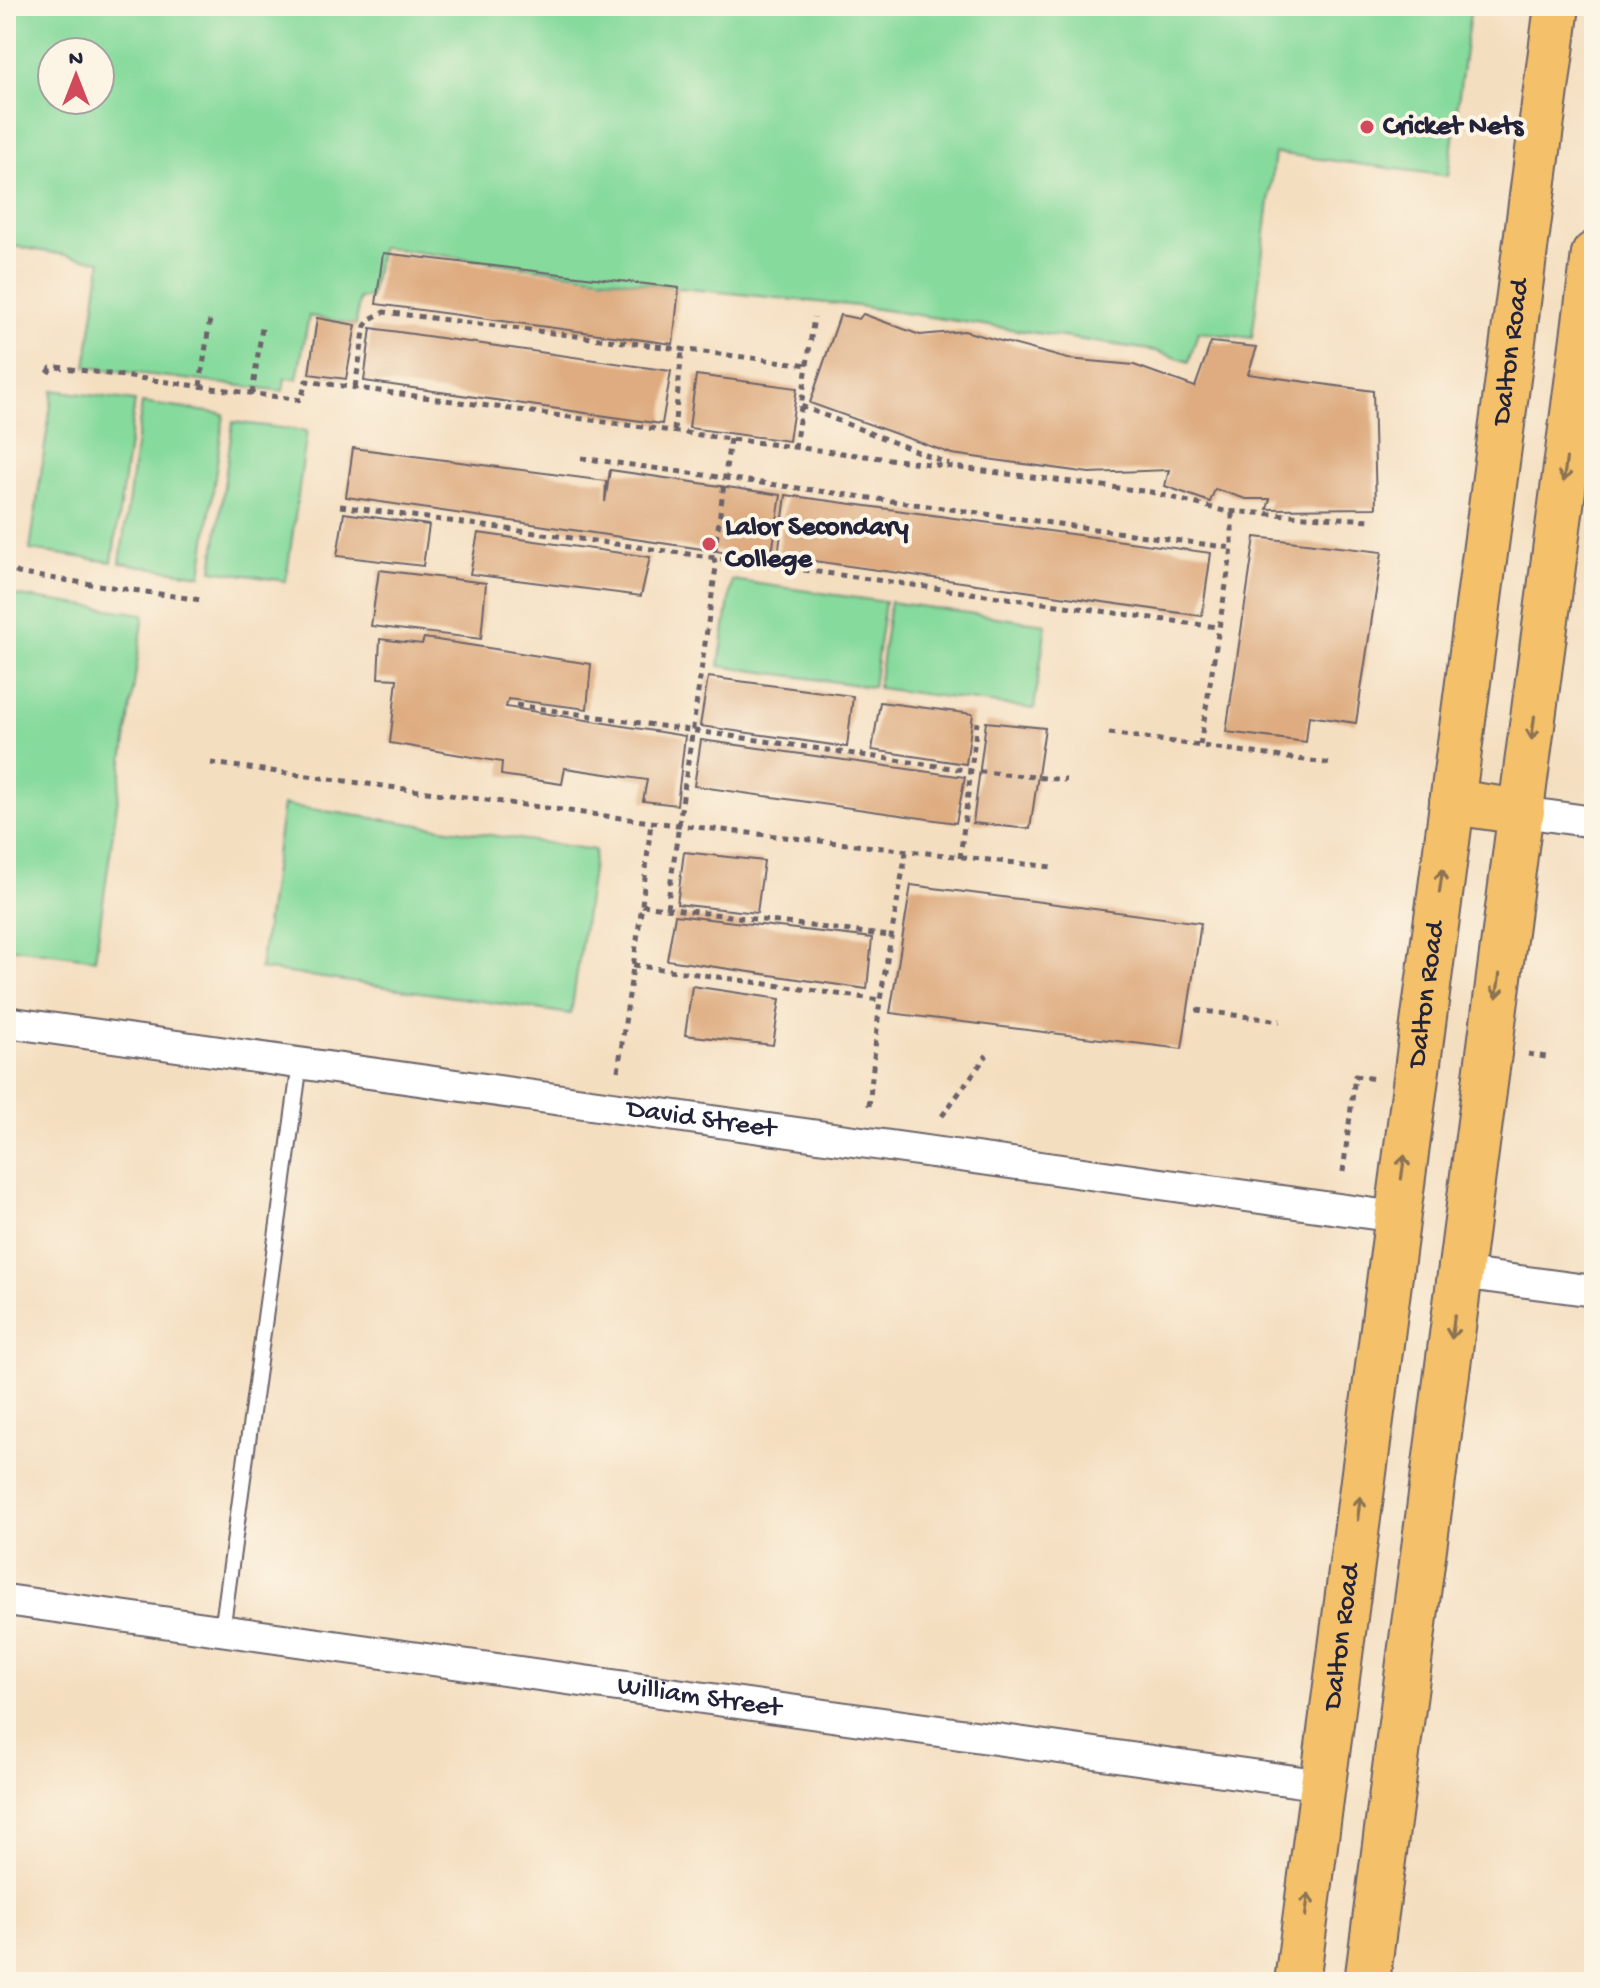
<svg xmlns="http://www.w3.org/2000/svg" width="1600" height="1988" font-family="'Gochi Hand',sans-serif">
<rect width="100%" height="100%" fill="#fcf5e5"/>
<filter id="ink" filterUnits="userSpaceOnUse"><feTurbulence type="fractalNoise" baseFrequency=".0125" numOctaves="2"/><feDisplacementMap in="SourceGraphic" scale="16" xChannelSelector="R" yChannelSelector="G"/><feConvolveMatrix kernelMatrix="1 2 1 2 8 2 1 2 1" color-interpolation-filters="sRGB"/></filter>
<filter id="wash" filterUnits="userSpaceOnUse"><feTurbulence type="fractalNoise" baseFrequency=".006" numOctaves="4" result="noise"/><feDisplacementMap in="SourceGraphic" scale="32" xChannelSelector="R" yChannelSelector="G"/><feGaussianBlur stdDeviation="1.8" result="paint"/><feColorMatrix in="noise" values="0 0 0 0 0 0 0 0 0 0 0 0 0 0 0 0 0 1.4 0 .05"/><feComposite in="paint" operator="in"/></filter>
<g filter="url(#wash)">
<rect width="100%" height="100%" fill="#f4dec0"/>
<!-- green -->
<path fill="#86da9c" stroke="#547e6c" stroke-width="2" fill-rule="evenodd" d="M6 6H1471L1448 176 1275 153 1252 338 1198 332 1189 362 1156 351 857 306 679 288 381 247 370 298H359L356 325 309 316 297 379 285 378 283 391 86 367 101 261 6 245ZM52 52H100V100H52Z
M53 390 135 401 112 562 30 550Z
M142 403 224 414 201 575 120 563Z
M233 422 307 431 286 581 212 570Z
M732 580 885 602 873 687 719 666Z
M6 594 144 614 95 959 6 947Z
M890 602 1046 624 1034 709 878 688Z
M283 805 595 850 571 1014 260 969Z"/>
<g id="blocks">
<!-- building -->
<path fill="#deac80" d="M383 253 679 288 673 344 376 304Z
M863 314 920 335 964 331 1068 359 1134 365 1195 387 1211 342 1257 347 1248 374 1373 391 1376 508 1267 509 1270 499H1246L1215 489 1210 502 1165 486 1169 470 1089 473 952 454 810 403 840 315 859 319Z
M317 318 356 325 346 379 309 374Z
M371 328 671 371 662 424 364 381Z
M696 375 797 388 789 441 689 428Z
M353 448 606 481 605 502 610 470 781 495 771 559 346 497Z
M786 495 1211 553 1202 616 778 556Z
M344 513 429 525 423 566 337 556Z
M478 533 650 557 641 596 470 574Z
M1255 537 1382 552 1356 723 1309 716 1306 742 1226 732Z
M379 570 486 583 481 639 371 626Z
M424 638 591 664 587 709 508 699 506 707 685 736 677 805 643 801 647 780 565 768 562 784 501 775 502 762 390 743 397 679 378 678 380 639 422 644Z
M708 677 853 696 847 747 700 726Z
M880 702 973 714 966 764 872 750Z
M986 722 1045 728 1030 829 973 823Z
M701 740 965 777 956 823 694 786Z
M684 852 764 861 757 913 677 904Z
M911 885 1201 923 1182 1049 890 1013Z
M675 915 872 938 867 989 667 960Z
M692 986 780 999 773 1045 685 1035Z"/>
</g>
</g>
<g filter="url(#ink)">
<use href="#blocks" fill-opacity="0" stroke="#6c646a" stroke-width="2"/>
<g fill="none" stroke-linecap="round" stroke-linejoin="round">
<defs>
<path id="lane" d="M222 1631 300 1063"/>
<g id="street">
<path d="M1522 812 1594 822"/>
<path id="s1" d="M6 1022 1396 1217"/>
<path d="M1460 1273 1594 1291"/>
<path id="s2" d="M6 1600 1323 1785"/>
</g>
<g id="primary">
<path d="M1452 802 1522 812"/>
<path id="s3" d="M1297 1982 1557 6"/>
<path d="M1367 1982 1594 254"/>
</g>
</defs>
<!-- lane casing -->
<use href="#lane" stroke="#6c646a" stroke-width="18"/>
<!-- street casing -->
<use href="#street" stroke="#6c646a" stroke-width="34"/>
<!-- primary casing -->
<use href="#primary" stroke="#6c646a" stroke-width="48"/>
<!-- path -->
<path stroke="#6c646a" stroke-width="5" stroke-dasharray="6 6" stroke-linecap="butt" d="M48 373 51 368 57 367 301 400 306 381 730 439 1151 492 1224 511 1372 520
M200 386 210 319
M355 387 365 326 370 319 384 312 808 365
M252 394 262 328
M801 406 949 464
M674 431 682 350
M795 448 814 317
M581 458 1232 548
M340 506 1217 627
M6 552 11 566
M6 564 18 573 29 575 201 600
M516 705 972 771 1066 780
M1109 733 1333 764
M1200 745 1232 548V512
M211 763 651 822 1052 867
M960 858 977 722
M642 905 890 936
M667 908 716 567 714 558 730 439
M633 965 880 1000
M1196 1010 1280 1021
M1528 1054 1546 1057
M618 1071 642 905 651 822
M869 1106 880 1000 906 852
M942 1116 987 1055
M1343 1172 1355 1076 1376 1079"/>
<!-- lane -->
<use href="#lane" stroke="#fff" stroke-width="14"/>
<!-- street -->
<use href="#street" stroke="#fff" stroke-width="30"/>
<!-- primary -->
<use href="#primary" stroke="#f4c16a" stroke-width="44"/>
</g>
<!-- one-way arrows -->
<defs><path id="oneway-shaft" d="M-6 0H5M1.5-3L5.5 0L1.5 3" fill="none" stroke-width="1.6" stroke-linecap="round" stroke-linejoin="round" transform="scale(2)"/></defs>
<g stroke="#8b7252">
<use href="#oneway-shaft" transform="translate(1565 470) rotate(97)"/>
<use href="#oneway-shaft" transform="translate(1533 728) rotate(97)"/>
<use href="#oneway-shaft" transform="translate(1441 881) rotate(-82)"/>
<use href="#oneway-shaft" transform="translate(1498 986) rotate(98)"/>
<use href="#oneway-shaft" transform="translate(1403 1167) rotate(-82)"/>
<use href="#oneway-shaft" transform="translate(1453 1327) rotate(97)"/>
<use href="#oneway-shaft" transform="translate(1359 1508) rotate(-83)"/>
<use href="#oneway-shaft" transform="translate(1307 1905) rotate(-82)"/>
</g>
</g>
<!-- markers -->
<g fill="#d1495b" stroke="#fcf5e5" stroke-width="3">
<circle cx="1367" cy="127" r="8"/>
<circle cx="709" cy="544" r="8"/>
</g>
<g text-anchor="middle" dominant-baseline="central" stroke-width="8" stroke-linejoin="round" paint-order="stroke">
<!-- poi labels -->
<g font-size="28" font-weight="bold" fill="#22223b" stroke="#fcf5e5" text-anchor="start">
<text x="1383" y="127">Cricket Nets</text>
<text x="725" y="528">Lalor Secondary<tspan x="725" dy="32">College</tspan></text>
</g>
<!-- street labels -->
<g font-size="28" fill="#22223b" stroke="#fcf5e5">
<text stroke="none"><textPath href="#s3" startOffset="1644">Dalton Road</textPath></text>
<text stroke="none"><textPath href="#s3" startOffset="996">Dalton Road</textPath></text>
<text stroke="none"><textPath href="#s1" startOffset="702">David Street</textPath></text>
<text stroke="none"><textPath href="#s3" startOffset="348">Dalton Road</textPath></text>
<text stroke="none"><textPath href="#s2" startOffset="700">William Street</textPath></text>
</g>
</g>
<!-- margin -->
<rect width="1600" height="1988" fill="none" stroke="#fcf5e5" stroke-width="32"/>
<!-- north arrow -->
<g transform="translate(76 76)"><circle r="38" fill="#fcf5e5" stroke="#a5a1a1" stroke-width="2"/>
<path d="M0-6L14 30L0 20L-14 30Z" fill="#d1495b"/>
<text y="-12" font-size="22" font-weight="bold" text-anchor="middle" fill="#22223b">N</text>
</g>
</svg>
